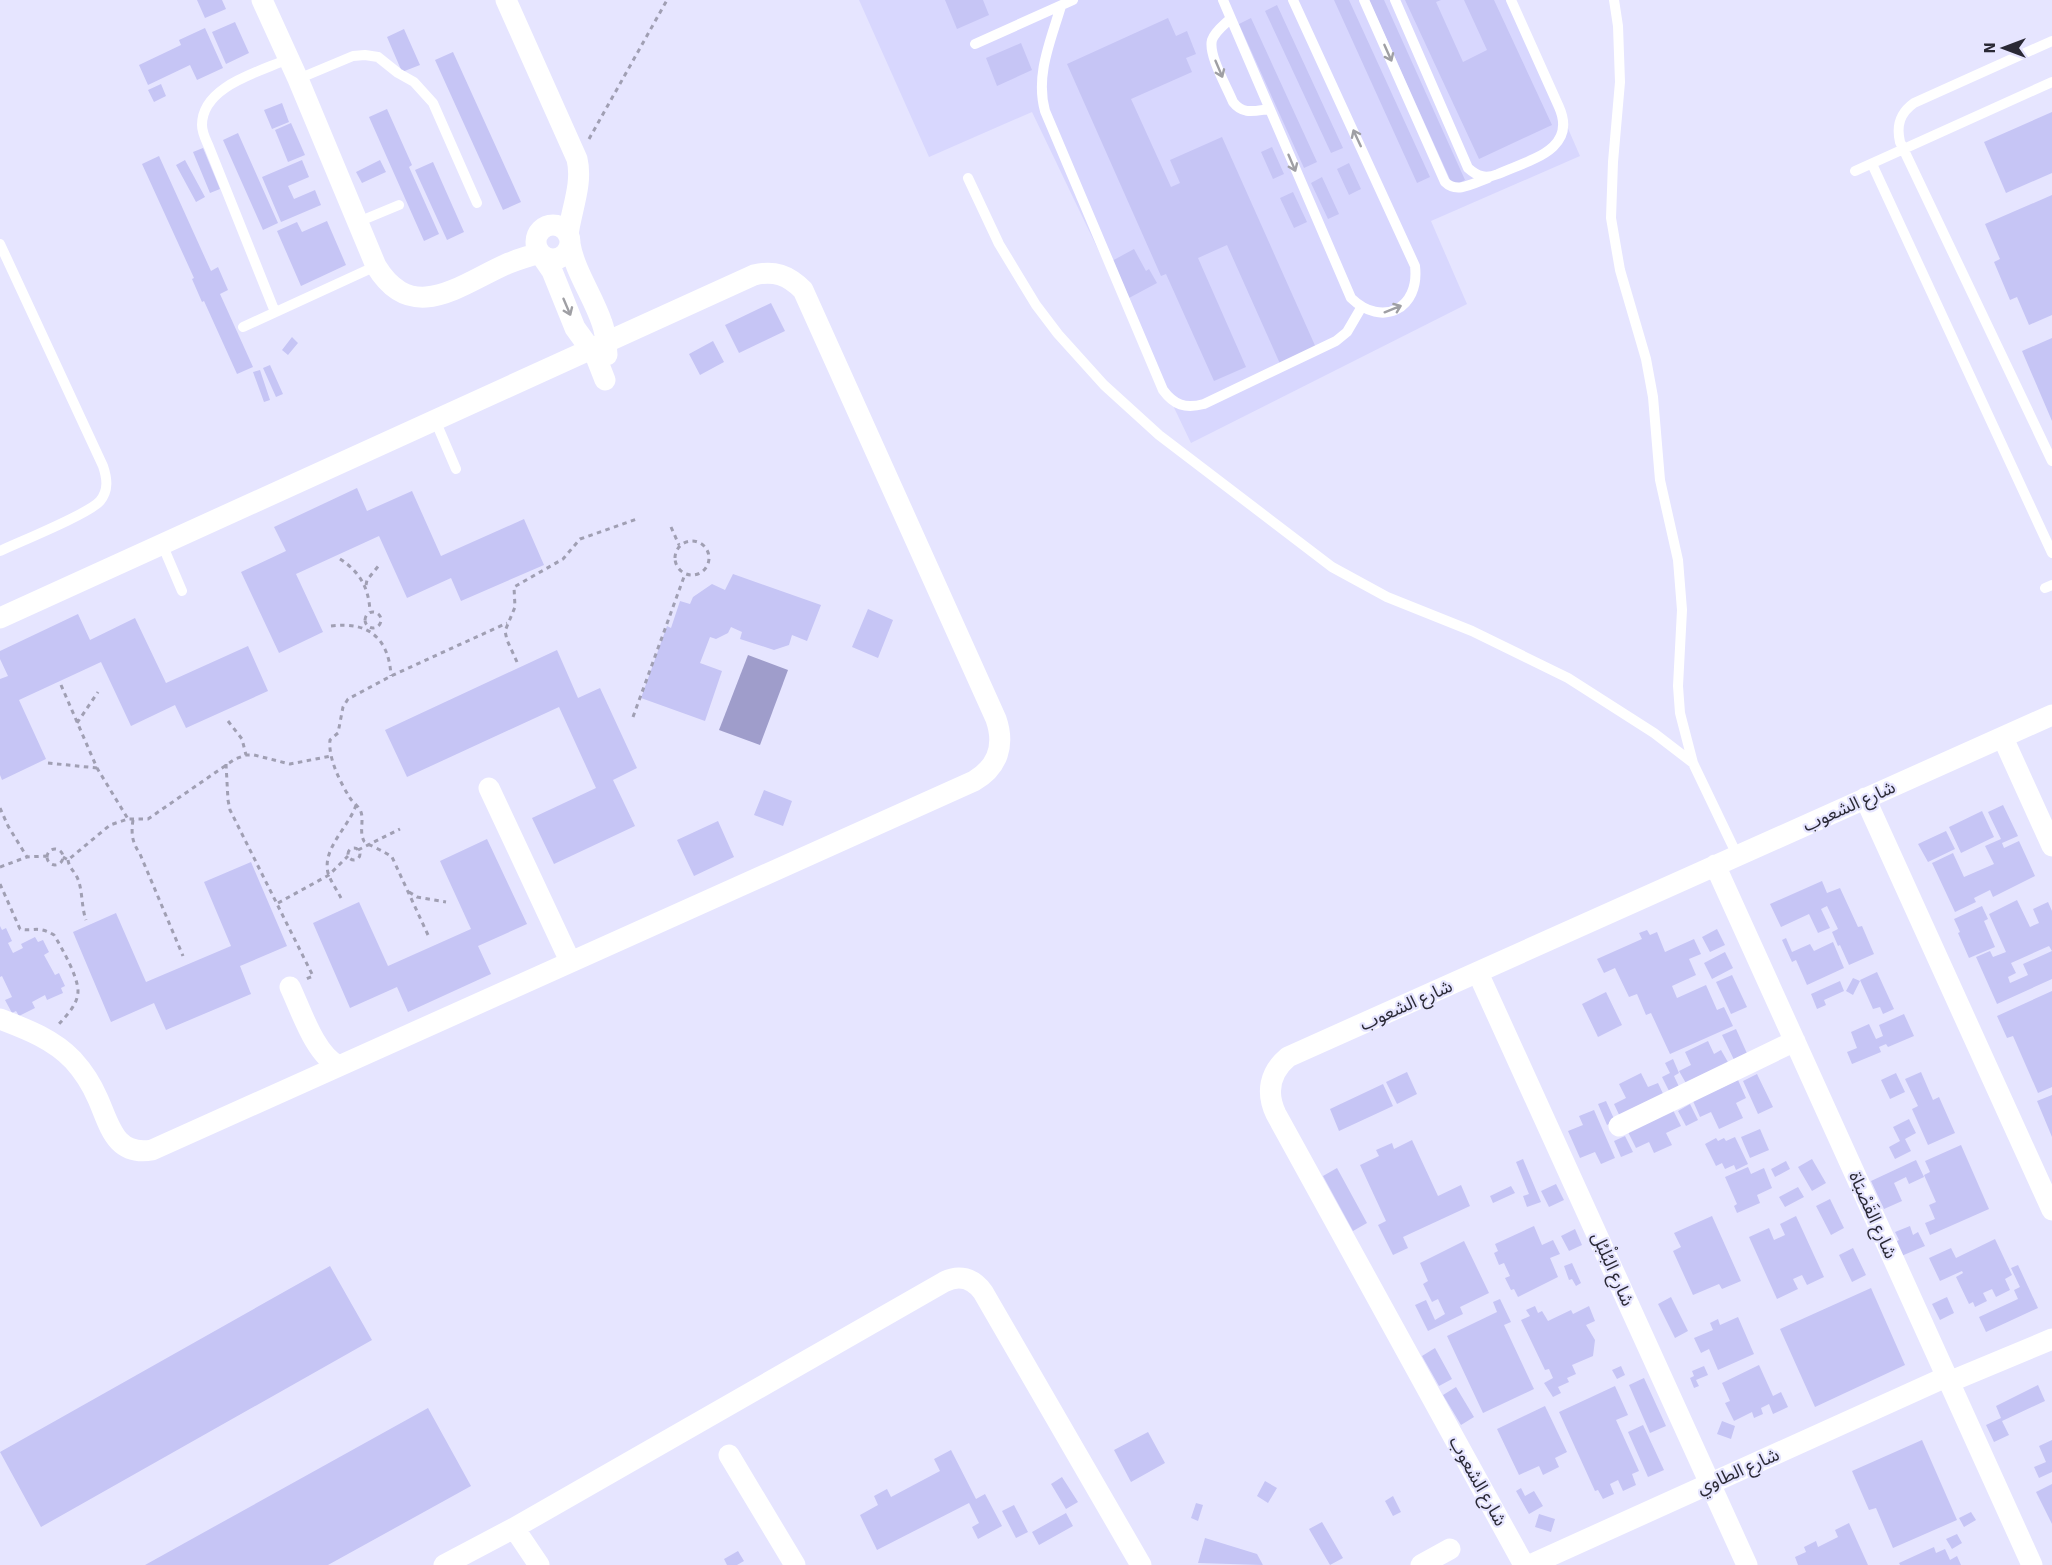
<svg xmlns="http://www.w3.org/2000/svg" width="2052" height="1565" font-family="Signika,'Noto Sans Arabic',sans-serif">
<rect width="100%" height="100%" fill="#e6e5ff"/>
<!-- built -->
<path fill="#d8d7fe" d="M859 0H1512L1580 156 1431 221 1467 304 1191 443 1032 112 929 157Z"/>
<!-- water -->
<path fill="#9f9dcb" d="M748 655 788 670 760 745 719 730Z"/>
<!-- building -->
<path fill="#c6c5f5" d="M197 0H222L226 9 205 18Z
M945 0H983L989 15 957 29Z
M1334 0H1349L1430 177 1417 183Z
M1369 0H1384L1465 180 1453 186Z
M1405 0H1441L1436 2 1463 62 1487 50 1464 0H1494L1552 125 1479 159Z
M1277 5 1343 148 1331 153 1265 11Z
M1168 18 1176 36 1187 31 1196 54 1186 58 1192 72 1131 99 1171 187 1180 183 1170 160 1222 137 1317 350 1281 366 1227 245 1198 258 1246 367 1214 381 1166 274 1161 276 1067 64Z
M1251 18 1317 162 1304 168 1239 24Z
M235 22 249 53 226 64 212 32Z
M205 28 223 68 197 80 190 65 148 85 139 65 181 45 179 40Z
M404 29 420 65 402 72 387 37Z
M1021 43 1032 70 997 86 986 58Z
M453 52 521 202 503 210 435 60Z
M161 84 166 96 154 102 148 90Z
M282 103 289 122 272 129 264 110Z
M387 109 412 165 409 167 439 234 424 241 369 117Z
M2052 112V173L2006 193 1984 142Z
M291 123 305 155 288 162 275 130Z
M238 133 278 223 263 230 223 140Z
M1272 147 1284 174 1273 179 1261 152Z
M203 148 220 189 210 193 193 152Z
M159 156 211 271 218 267 228 290 220 294 253 367 237 374 204 301 202 302 192 279 194 278 142 164Z
M185 160 205 197 196 202 176 165Z
M302 160 309 177 288 186 294 199 315 190 321 205 281 222 262 177Z
M380 160 386 172 362 183 356 172Z
M433 162 464 232 447 240 415 170Z
M1349 163 1361 189 1349 195 1337 169Z
M1322 177 1339 214 1328 219 1311 183Z
M1293 192 1307 222 1294 228 1280 198Z
M2052 195V315L2029 325 2017 297 2010 300 1994 262 2000 259 1985 224Z
M327 221 346 265 301 286 277 231 297 222 302 232Z
M1134 249 1146 271 1149 269 1157 283 1129 298 1110 262Z
M771 303 785 331 739 353 725 325Z
M292 337 298 343 288 355 282 350Z
M2052 338V421L2022 351Z
M713 341 724 362 700 375 689 354Z
M270 365 283 394 276 397 263 368Z
M260 370 270 400 264 402 253 372Z
M357 488 367 511 412 491 441 556 524 519 544 565 461 601 451 578 407 598 379 536 296 574 323 632 279 653 241 572 286 551 274 527Z
M733 574 821 605 807 641 792 635 789 645 774 650 740 639 742 632 731 627 728 633 716 639 710 637 700 663 722 671 705 721 641 698 667 626 671 628 680 601 690 604 693 597 712 584 725 590Z
M868 609 893 620 878 658 852 647Z
M78 614 90 640 135 618 166 683 248 646 268 691 186 728 175 705 131 726 101 662 19 700 46 759 2 780 0 775V679L8 676 0 659V651Z
M557 650 578 698 600 688 637 768 613 780 635 826 554 864 532 818 596 788 559 707 407 777 385 730Z
M764 790 792 801 783 826 754 815Z
M2003 805 2018 836 2002 843 2004 848 2019 841 2035 876 1993 897 1990 890 1974 898 1976 902 1955 912 1932 863 1953 853 1964 877 1994 864 1985 846 2001 839 1988 812Z
M1982 811 1994 837 1961 853 1949 827Z
M718 821 734 857 694 876 677 840Z
M1946 831 1955 849 1928 862 1918 844Z
M487 839 527 924 478 946 491 974 408 1012 397 987 350 1008 313 923 359 902 388 966 471 929 440 861Z
M251 862 287 946 240 966 251 994 166 1030 154 1003 111 1022 73 932 116 913 146 982 231 946 204 882Z
M1822 881 1827 893 1840 888 1858 927 1862 926 1874 954 1849 965 1840 945 1838 946 1832 932 1838 929 1827 906 1821 909 1830 928 1818 933 1809 914 1781 927 1770 904Z
M2017 900 2030 927 2039 923 2033 909 2048 902 2052 911V951L2049 946 2011 963 2016 973 2008 977 2010 983 2028 975 2023 964 2052 951V979L1997 1004 1976 957 1990 951 1993 957 2006 952 1989 914Z
M1982 906 1988 919 1984 921 1995 947 1969 958 1958 933 1960 932 1954 919Z
M0 926 2 930 6 928 12 941 8 943 13 953 23 948 21 944 35 937 38 942 43 940 49 952 44 955 55 975 59 973 65 986 61 988 63 993 47 1000 45 995 32 1002 35 1008 19 1016 16 1011 12 1013 5 1000 12 997 2 976 0 977Z
M1717 929 1725 945 1710 952 1702 937Z
M1647 930 1650 935 1657 932 1665 952 1694 939 1701 954 1689 959 1696 975 1672 986 1677 998 1706 985 1717 1010 1724 1007 1733 1026 1670 1054 1651 1013 1646 1015 1637 994 1629 997 1615 968 1604 973 1597 959 1642 939 1639 933Z
M1786 938 1792 952 1810 944 1814 951 1833 942 1844 968 1807 985 1796 960 1792 962 1782 940Z
M1725 952 1733 968 1712 979 1704 963Z
M1877 972 1894 1009 1883 1014 1880 1007 1873 1009 1860 980Z
M1732 975 1747 1007 1731 1014 1716 982Z
M1853 978 1860 981 1853 995 1846 991Z
M1840 981 1844 991 1824 1000 1826 1005 1817 1009 1811 994Z
M2052 991V1087L2038 1093 2013 1036 2007 1038 1997 1016Z
M1606 992 1622 1025 1598 1037 1582 1004Z
M1904 1014 1914 1036 1888 1047 1886 1044 1879 1047 1881 1052 1852 1064 1847 1052 1857 1048 1851 1032 1869 1024 1876 1039 1883 1036 1879 1025Z
M1736 1029 1750 1060 1737 1066 1722 1035Z
M1708 1041 1714 1054 1721 1050 1729 1064 1687 1085 1679 1071 1691 1065 1685 1052Z
M1673 1059 1679 1073 1674 1076 1681 1091 1671 1095 1662 1077 1670 1073 1665 1063Z
M1407 1072 1417 1094 1397 1104 1386 1082Z
M1921 1072 1933 1100 1939 1097 1955 1133 1928 1145 1912 1109 1918 1106 1905 1079Z
M1641 1073 1648 1087 1658 1083 1666 1100 1622 1121 1614 1104 1626 1098 1619 1084Z
M1896 1073 1905 1092 1890 1099 1881 1080Z
M1757 1074 1773 1107 1758 1114 1743 1081Z
M1738 1080 1746 1098 1736 1103 1743 1118 1719 1129 1711 1112 1700 1117 1693 1101Z
M1383 1084 1393 1106 1339 1131 1330 1109Z
M2052 1095V1137L2037 1101Z
M1606 1101 1615 1121 1607 1125 1598 1104Z
M1690 1104 1698 1120 1686 1126 1678 1111Z
M1594 1110 1615 1158 1601 1164 1595 1152 1580 1158 1568 1131 1583 1125 1579 1116Z
M1673 1110 1681 1126 1666 1133 1672 1145 1654 1153 1649 1142 1636 1148 1628 1132Z
M1909 1119 1916 1133 1905 1139 1911 1151 1895 1159 1889 1147 1900 1141 1893 1127Z
M1760 1129 1769 1150 1750 1158 1741 1137Z
M1625 1136 1633 1152 1621 1157 1614 1141Z
M1735 1137 1748 1164 1736 1170 1734 1165 1725 1169 1722 1163 1716 1166 1705 1144 1716 1138 1718 1141 1724 1138 1726 1141Z
M1412 1140 1438 1196 1461 1185 1470 1206 1403 1237 1408 1248 1393 1255 1378 1225 1386 1221 1360 1165 1379 1156 1376 1150 1392 1143 1394 1149Z
M1961 1145 1989 1209 1930 1235 1925 1223 1935 1219 1929 1205 1936 1202 1924 1175 1930 1172 1925 1161Z
M1523 1159 1541 1202 1527 1207 1523 1196 1529 1194 1516 1162Z
M1812 1159 1826 1183 1812 1191 1798 1167Z
M1916 1160 1924 1177 1909 1184 1906 1177 1894 1183 1902 1201 1884 1209 1871 1181Z
M1786 1161 1790 1169 1775 1177 1771 1169Z
M1748 1167 1751 1174 1764 1168 1772 1188 1757 1195 1760 1203 1737 1213 1734 1206 1737 1204 1725 1177Z
M1337 1168 1367 1223 1353 1231 1323 1176Z
M1556 1184 1564 1200 1549 1207 1541 1191Z
M1511 1186 1515 1193 1493 1203 1490 1196Z
M1798 1187 1804 1197 1785 1207 1779 1197Z
M1830 1199 1844 1228 1831 1235 1816 1206Z
M1712 1216 1741 1281 1722 1289 1719 1284 1693 1295 1673 1251 1681 1247 1674 1233Z
M1796 1216 1824 1277 1807 1285 1802 1275 1793 1279 1798 1289 1777 1299 1749 1237 1769 1228 1774 1240 1785 1235 1780 1224Z
M1534 1226 1542 1245 1553 1240 1560 1254 1550 1258 1558 1277 1518 1297 1514 1289 1511 1290 1505 1278 1510 1276 1504 1263 1499 1265 1494 1253 1498 1251 1495 1244Z
M1910 1226 1913 1235 1918 1232 1925 1246 1899 1257 1893 1243 1899 1240 1895 1232Z
M1575 1229 1582 1245 1569 1251 1561 1236Z
M1995 1239 2012 1275 2005 1279 2010 1290 1996 1297 1992 1289 1983 1293 1987 1301 1975 1307 1973 1302 1969 1304 1956 1277 1963 1273 1962 1271 1940 1281 1929 1258 1951 1248 1956 1258Z
M1464 1241 1489 1293 1460 1307 1463 1314 1428 1331 1415 1305 1426 1300 1435 1320 1445 1314 1438 1299 1432 1302 1423 1284 1428 1281 1420 1263Z
M1853 1248 1866 1275 1852 1282 1839 1255Z
M1572 1263 1581 1283 1576 1286 1572 1279 1569 1280 1564 1266Z
M2018 1265 2038 1308 1986 1332 1979 1317 2018 1299 2014 1290 2020 1287 2011 1268Z
M330 1266 372 1340 41 1527 0 1452Z
M1871 1288 1905 1365 1815 1407 1780 1329Z
M1671 1297 1688 1331 1675 1338 1658 1304Z
M1947 1297 1954 1313 1940 1320 1932 1304Z
M1500 1299 1511 1322 1504 1325 1534 1389 1483 1413 1447 1336 1497 1312 1493 1302Z
M1535 1306 1538 1313 1542 1311 1548 1321 1571 1310 1573 1314 1589 1306 1595 1321 1586 1325 1595 1340 1593 1356 1572 1365 1576 1374 1567 1378 1569 1382 1558 1387 1561 1393 1553 1397 1544 1383 1553 1378 1549 1369 1545 1370 1521 1320 1530 1316 1526 1310Z
M1738 1317 1754 1354 1718 1370 1709 1349 1701 1353 1694 1338 1713 1330 1710 1323 1718 1319 1720 1325Z
M1435 1348 1452 1379 1439 1386 1422 1356Z
M1759 1365 1773 1396 1781 1392 1788 1407 1773 1414 1769 1404 1761 1408 1763 1414 1754 1418 1752 1412 1734 1421 1725 1403 1730 1401 1722 1383Z
M1621 1366 1625 1375 1617 1379 1612 1370Z
M1704 1366 1708 1375 1696 1380 1699 1386 1694 1388 1690 1378 1694 1376 1692 1371Z
M1644 1378 1666 1426 1650 1433 1629 1385Z
M2038 1385 2045 1401 2002 1421 2009 1435 1994 1442 1986 1425 2001 1418 1996 1406Z
M1615 1386 1628 1415 1616 1420 1639 1471 1632 1474 1636 1485 1623 1491 1618 1480 1610 1484 1614 1494 1603 1499 1598 1490 1595 1491 1559 1412Z
M1456 1387 1474 1417 1461 1425 1443 1395Z
M1545 1406 1567 1452 1555 1458 1559 1467 1543 1475 1539 1466 1519 1475 1497 1429Z
M428 1408 471 1486 328 1565H145Z
M1722 1421 1735 1426 1731 1439 1717 1434Z
M1643 1425 1664 1470 1648 1477 1628 1432Z
M1148 1432 1165 1463 1131 1482 1114 1450Z
M1922 1440 1957 1520 1893 1548 1876 1508 1869 1510 1852 1471Z
M2052 1440V1472L2039 1478 2034 1467 2046 1462 2039 1446Z
M951 1450 976 1499 985 1494 1002 1526 978 1539 972 1527 979 1523 969 1503 877 1550 860 1515 878 1505 874 1496 887 1489 891 1497 940 1471 934 1459Z
M1062 1477 1078 1502 1066 1509 1051 1484Z
M1265 1481 1277 1488 1268 1503 1257 1496Z
M2052 1484V1524L2036 1492Z
M1521 1488 1525 1496 1534 1491 1543 1506 1529 1514 1516 1491Z
M1393 1496 1401 1512 1393 1516 1385 1501Z
M1196 1503 1203 1505 1198 1521 1191 1518Z
M1014 1505 1028 1532 1016 1538 1002 1511Z
M1971 1512 1976 1520 1964 1527 1959 1518Z
M1066 1513 1073 1526 1039 1545 1032 1532Z
M1539 1514 1555 1519 1551 1532 1535 1527Z
M1322 1522 1343 1558 1330 1565 1309 1529Z
M1849 1523 1868 1565H1798L1795 1557 1806 1552 1804 1547 1816 1541 1818 1547 1838 1537 1835 1530Z
M1957 1534 1962 1543 1952 1549 1946 1539Z
M1205 1538 1257 1554 1263 1565 1198 1563Z
M1934 1547 1936 1553 1945 1549 1950 1560 1957 1556 1961 1565H1900L1899 1563Z
M738 1551 744 1561 737 1565H727L724 1559Z"/>
<g fill="none" stroke-linecap="round" stroke-linejoin="round">
<!-- path -->
<path stroke="#a09fb3" stroke-width="3" stroke-dasharray="4.5 4.5" stroke-linecap="butt" d="M589 139 667 0
M671 527 679 545
M675 558a17 17 0 1 1 34 0a17 17 0 1 1-34 0Z
M340 559C360 572 369 588 370 612
M366 585 367 580 380 564
M365 620a8 8 0 1 1 16 0a8 8 0 1 1-16 0Z
M331 626C368 621 389 638 391 676
M517 662 507 640 505 631 515 607 514 587 563 559 580 539 637 519
M61 685 97 768 128 819
M633 717 685 574
M228 721 242 739 246 755
M77 723 98 692
M48 763 97 768
M226 764 228 800 230 810 313 976 306 979
M0 808 8 826 27 857
M133 820C131 834 132 842 140 854L183 956
M348 854a6 6 0 1 1 12 0a6 6 0 1 1-12 0Z
M47 857a8 8 0 1 1 16 0a8 8 0 1 1-16 0Z
M358 850 400 829
M63 857 68 860 110 825 128 819H148L235 759 246 755H254L290 764 331 756
M68 860C69 867 73 870 77 877 83 890 81 906 86 920
M0 867 27 857 46 856
M0 884 20 929C35 932 37 925 54 935 62 948 78 977 78 991 78 1004 67 1015 59 1024
M409 892 417 897 446 902
M341 898C337 890 331 882 328 873 322 848 349 827 356 805
M278 903 329 875 348 856
M428 935 392 857C386 852 366 844 364 841 359 832 364 821 361 812 359 806 353 803 350 798 340 782 328 758 330 740L338 733 343 707 348 699 391 676 507 623"/>
<!-- lane -->
<path stroke="#fff" stroke-width="10" d="M1223 0 1351 298C1382 328 1420 309 1415 266L1293 0
M1364 0 1445 182C1457 194 1474 183 1488 178
M1395 0 1468 168C1478 177 1486 179 1498 174 1529 160 1578 150 1559 107L1511 0
M1614 0 1618 26 1620 82 1613 162 1611 218 1620 270 1646 359 1653 397 1660 480 1678 560 1682 610 1678 686 1680 713 1693 763 1738 857
M1061 6C1051 40 1035 75 1045 111L1163 390C1174 405 1185 409 1204 404L1336 341 1347 332 1361 308
M1230 19C1224 25 1215 31 1212 40 1208 55 1227 87 1233 102 1243 115 1254 111 1269 109
M2052 41 1914 103C1900 113 1896 125 1900 142L2052 461
M975 44 1073 0
M298 79 353 56 365 55 378 57 398 73 414 82 433 103 477 203
M1872 164 2052 553
M1855 171 2052 82
M968 178 999 244 1036 305 1058 334 1104 385 1159 435 1332 567 1387 597 1472 631 1568 678 1654 733 1693 763
M358 222 399 205
M0 244 103 466C107 478 109 490 100 501 89 514 19 542 0 551
M275 312 209 147C206 140 202 133 202 125 202 86 259 72 288 59
M243 327 376 266
M435 420 456 469
M162 544 182 591
M2045 588 2052 585"/>
<!-- street -->
<path stroke="#fff" stroke-width="21" d="M262 0 298 79 376 266C413 327 462 283 509 263 519 259 529 256 540 253
M506 0 577 159C583 184 571 210 568 235
M536 242a17 17 0 1 1 34 0a17 17 0 1 1-34 0Z
M570 244C575 272 593 296 602 323 606 333 606 344 607 355
M541 255 552 271 575 328 596 357 605 380
M0 618 754 275C774 270 788 275 803 290L996 719C1005 745 998 767 974 781L152 1150C115 1156 110 1126 98 1099 92 1085 83 1071 73 1060 53 1039 26 1029 0 1019
M2003 738 2052 846
M489 788 570 961
M1865 798 2052 1210
M1715 865 2032 1565
M1478 973 1747 1565
M290 987C301 1010 315 1055 339 1066
M1619 1126 1795 1041
M1949 1382 2052 1339
M729 1455 795 1565
M514 1528 539 1565
M444 1565 514 1528 944 1282C959 1274 973 1278 983 1292L1141 1565
M1421 1565 1450 1549
M1524 1565 1276 1114C1266 1093 1269 1073 1288 1057L2052 715
M1530 1565 1946 1377"/>
</g>
<!-- one-way arrows -->
<defs><path id="oneway-shaft" d="M-6 0H5M1.5-3L5.5 0L1.5 3" fill="none" stroke-width="1.6" stroke-linecap="round" stroke-linejoin="round" transform="scale(1.5)"/></defs>
<g stroke="#9f9fa4">
<use href="#oneway-shaft" transform="translate(1388 53) rotate(66)"/>
<use href="#oneway-shaft" transform="translate(1219 69) rotate(67)"/>
<use href="#oneway-shaft" transform="translate(1357 138) rotate(-115)"/>
<use href="#oneway-shaft" transform="translate(1292 163) rotate(67)"/>
<use href="#oneway-shaft" transform="translate(567 307) rotate(67)"/>
<use href="#oneway-shaft" transform="translate(1393 309) rotate(-22)"/>
</g>
<g text-anchor="middle" dominant-baseline="central" stroke-width="4.5" stroke-linejoin="round" paint-order="stroke">
<!-- street labels -->
<g font-size="18" fill="#2a2935" stroke="#e6e5ff">
<text transform="translate(1849 806) rotate(-24)">شارع الشعوب</text>
<text transform="translate(1406 1005) rotate(-24)">شارع الشعوب</text>
<text transform="translate(1873 1215) rotate(66)">شارع القَصْبَاة</text>
<text transform="translate(1613 1269) rotate(66)">شارع البُلْبُل</text>
<text transform="translate(1738 1471) rotate(-24)">شارع الطاوي</text>
<text transform="translate(1478 1481) rotate(61)">شارع الشعوب</text>
</g>
</g>
<!-- north arrow -->
<g transform="translate(2004 48) rotate(270)" stroke="#e6e5ff" stroke-width="4.5" paint-order="stroke">
<path d="M0-4.5L10 22L0 15L-10 22Z" fill="#2a2935"/>
<text y="-9" font-size="16" font-weight="bold" text-anchor="middle" fill="#2a2935">N</text>
</g>
</svg>
